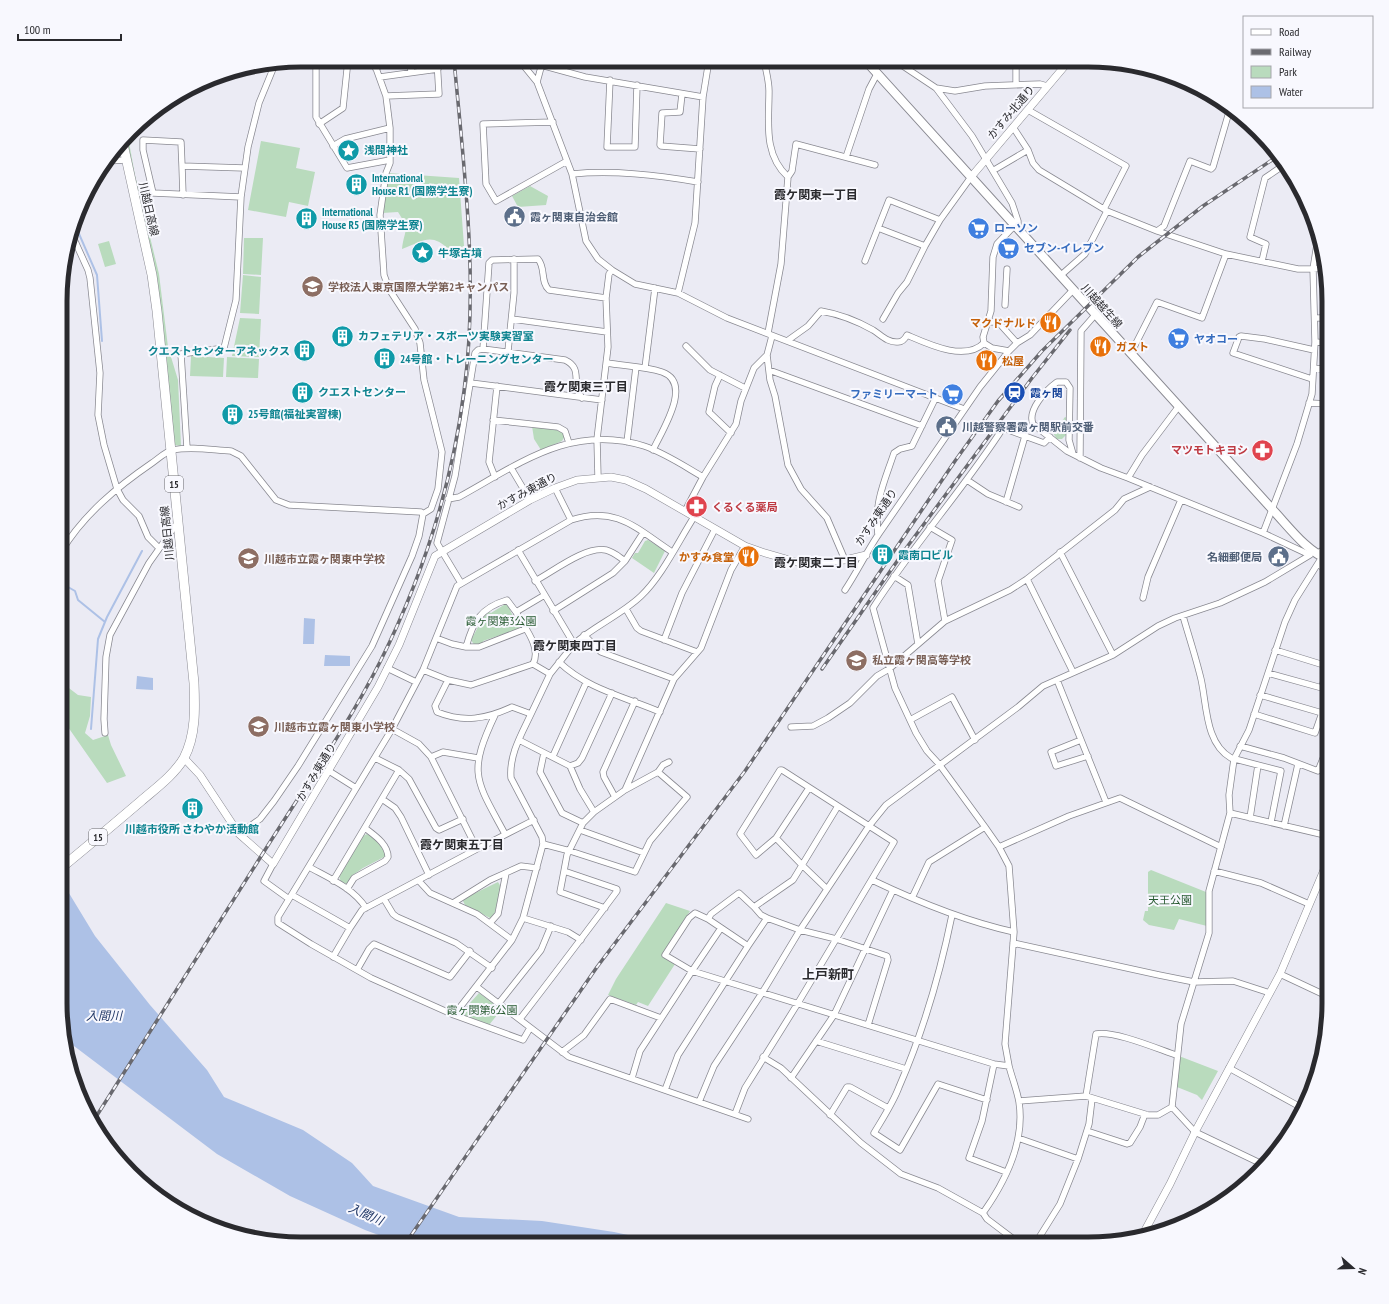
<svg xmlns="http://www.w3.org/2000/svg" width="1389" height="1304" font-family="'PT Sans Narrow','Noto Sans JP',sans-serif">
<rect width="100%" height="100%" fill="#ebebf4"/>
<!-- green -->
<path fill="#b9dbbd" d="M128 137 135 175 159 274 168 347 178 380 181 446 174 445 170 405 126 142Z
M261 141 300 148 296 168 315 172 308 206 289 202 286 217 248 210Z
M388 173 459 178 464 246 451 251C431 232 425 240 402 249 404 229 411 232 398 212L382 213Z
M530 186 548 196 546 205 518 207 512 196Z
M244 238H263L261 275 243 274Z
M109 241 116 264 105 267 98 244Z
M243 275 261 277 259 314 240 313Z
M240 318 261 319 259 357 232 356Z
M191 356 224 358 223 377 190 376Z
M227 357 259 359 258 378 226 377Z
M1065 417 1067 418 1066 435 1062 439H1057L1053 433Z
M532 426 562 431 565 436 562 441 541 450 534 439Z
M648 540 665 551 654 573 632 558 635 553H638L645 541Z
M507 603 511 608 510 610 515 620H518L520 626 518 629 483 641V643L475 646 471 640 479 625 477 623 489 612 491 613Z
M61 682 78 695 91 697 90 716 85 733 93 740 108 735 111 745 126 776 107 783 61 717Z
M367 834C376 837 383 847 386 856L363 868 353 875 349 882 345 884 341 882 339 876 363 836Z
M1151 870 1206 892 1207 926 1179 919 1174 930 1149 925 1143 920 1145 911H1148V872Z
M498 882 501 887 494 916 490 918 465 905 463 901 465 898Z
M666 903 690 911 662 956 675 964 648 1006 638 1002 636 1005 608 995 616 979Z
M479 993 502 1009 489 1025 463 1017 461 1013Z
M1179 1056 1218 1071 1202 1100 1197 1095 1177 1087Z"/>
<!-- water -->
<path fill="#adc1e6" d="M304 618 315 619 314 644H303Z
M325 655 350 656V666H324Z
M137 676 153 678V690L136 689Z
M61 880 95 936 150 1005 207 1070 224 1097 303 1130 352 1163 373 1186 459 1217 542 1221 614 1232 670 1244H403L365 1230 290 1196 217 1154 70 1043 65 1038 61 1019Z"/>
<g fill="none" stroke-linecap="round" stroke-linejoin="round">
<!-- stream -->
<path stroke="#adc1e6" stroke-width="2" d="M76 227 97 275 102 341
M61 583 75 591 78 600 105 622
M91 729 98 639 107 617 142 551"/>
<defs>
<path id="minor" d="M316 60V117L347 168 390 160
M373 60 386 96 390 128V163L386 173 380 215 384 275 389 289 415 329 420 343 424 380 442 452 438 489 431 509 423 514
M410 60 411 72
M519 60 537 82 572 174 586 241 598 259 612 270 635 284 678 293 727 318 964 409
M764 60C766 71 769 81 769 91 769 122 763 154 788 177
M894 60 936 88 972 136 1012 203 1018 221V229
M1016 60V85
M541 65 585 77 703 97 709 60
M437 66 450 61
M376 69 385 60
M380 77 438 69
M1171 79 1204 92
M610 80 607 147H635L637 85
M537 82 543 60
M936 88 955 91 985 86 1040 84 1047 86
M682 94 680 112 662 113 660 145 661 146 700 149
M386 96 439 94 437 60
M1028 110 1126 166 1104 209
M553 122 483 124 486 184 496 201 567 161
M319 124 343 108 348 60
M1013 127 1028 150
M333 146 345 139 390 128
M846 157 869 89 877 74
M108 161 125 160
M182 166 183 195
M994 170 1028 150 1033 163 1039 170 1107 211 1157 231 1164 226 1190 161 1211 169 1213 167 1229 112
M572 174C614 170 656 175 698 182
M241 197 153 193 143 150V140L181 142 182 166 244 168
M878 228 925 246
M1157 231 1226 254
M73 237 88 270 90 278 100 373 98 415 104 445 117 489 123 500 139 516 148 537 159 548
M1318 238 1313 269 1325 268
M865 261 889 200 940 220
M1262 261 1266 244 1250 237 1265 178 1284 165
M1060 276 1085 254 1107 211
M678 293 695 223 703 97
M1005 305 1007 269
M1315 318H1328
M512 319 607 332
M883 319 898 293 907 282 925 246 940 220 971 177
M988 322H998L1017 343
M768 333 781 264 788 177 792 171 796 144 875 165
M772 336 767 355 770 380 775 396 788 465 801 489 827 518 845 560
M787 341 808 326 821 311C839 314 857 321 873 330 881 335 888 343 898 342 902 342 905 339 907 335 928 344 965 362 984 343
M1315 342 1329 343
M686 346 710 370 745 388
M483 349 489 263 492 260 538 259C546 268 540 282 549 290L606 298
M508 351 514 293V259
M1009 351 992 348 984 343 983 337 991 311 993 257 997 244 1015 225
M607 363C624 366 645 366 662 372 694 383 661 432 653 450
M645 368 655 288
M1314 368 1329 370
M769 370 922 426
M720 375 715 386 709 412 731 433
M1312 379 1233 353 1239 337 1241 336 1265 339 1314 350
M471 383 602 400
M1309 403 1329 404
M493 420 558 427 565 431 569 443
M627 442 636 367
M187 448 181 354 224 348 236 300 241 197 248 147 259 103 275 64
M1073 454 1069 440 1070 388 1066 382H1057C1046 390 1027 410 1033 424L1067 451 1101 468 1128 478 1142 455 1179 406
M1080 458 1081 331 1095 315
M511 468 530 500
M495 477 489 462 497 386
M598 477 597 439 608 347 606 298 609 274 612 270
M1128 478 1263 533
M967 480 988 494 1019 507
M555 488 571 520
M448 499 459 497C519 464 572 423 644 446 665 453 684 466 703 477
M1006 502 1025 436
M685 511 703 477 736 424 741 401 754 368 767 355
M930 527 952 540 938 581 945 621
M878 535C874 502 884 483 894 453L900 449 912 446 935 399
M61 552C83 515 117 487 152 463 158 459 166 451 173 450 191 446 212 450 231 451L241 456 276 500 289 505 421 512 423 514 419 536 412 556 372 646 298 766 274 801 260 819 239 834
M1060 552 1113 655
M1318 553 1329 546
M1319 565 1329 572
M894 576 908 585 918 644
M1027 579 1115 510 1124 499 1150 487
M535 581C554 571 585 546 606 550 614 552 619 557 625 561
M461 583 437 543 455 476 475 353 478 350 483 349 565 360C584 369 570 383 582 398
M845 590C857 572 866 553 878 535L980 387 1009 351 1017 343 1030 335 1073 290
M543 596 516 612C524 627 542 647 533 664L550 674
M1143 598 1148 577 1181 500
M626 609 637 628 641 631 697 652
M553 611 613 573 625 561 643 533
M516 612 507 600C480 608 473 622 466 647H479L525 629
M1183 616C1189 637 1196 658 1201 679 1207 705 1205 743 1231 758L1281 771 1271 822
M584 635 601 652 674 679
M436 638 452 644 466 647
M664 640 682 593 715 529
M574 644C594 626 621 615 641 596 662 576 678 542 694 517
M559 662C587 689 625 697 660 712
M387 668 416 682
M423 670 448 680 435 706 437 712C464 723 486 719 512 707L531 714 550 674 574 644 518 550
M1268 673 1322 688 1327 666 1275 650
M448 680 471 685 533 664
M1057 680 1106 802
M1260 695 1329 715
M531 714C521 735 509 755 511 778L542 837 543 844 523 918 512 940 454 1015 371 978 311 944 278 923V917L289 899 392 729 423 670 457 586 571 520C616 505 637 529 672 552
M1254 714 1315 733 1322 713
M495 715C467 774 476 780 505 834
M910 720 952 697 975 740
M791 727 813 726 828 718 850 703 877 676 889 669 945 621 1010 590 1027 579 1073 672
M105 733 104 719 106 657 110 635 149 563 178 522
M519 740 570 766 580 789 594 812
M1081 740 1051 752 1056 766 1088 756
M1240 746 1284 758 1318 771 1326 751 1329 750
M544 753 540 772 562 813 583 823
M553 756 586 683
M431 757 443 752 478 758
M375 758 399 770 409 779 436 828 439 830 463 819
M570 766 578 763 582 758 612 693
M329 771 356 788
M625 790 658 772 663 765 669 762
M615 797 604 777 603 772 635 701
M382 799 395 808 401 817 429 875
M1230 813 1329 836
M1250 818 1258 765
M1284 826 1298 764
M580 830 644 853
M776 838 803 866 827 889
M543 844 570 851 635 872 650 841 687 797 658 772
M999 847 1069 816 1120 798 1221 847
M477 849 534 820
M273 864 264 881 289 899
M309 867C329 878 353 888 366 908
M564 871 567 855 583 823 594 812 625 790 674 679 701 648 731 570 745 546
M1214 871 1261 883 1309 904
M872 880C918 902 964 921 1014 932
M333 881 399 770
M419 881 430 893 477 914 512 940
M347 889 354 878 385 861 388 857C388 844 374 835 365 828
M292 895 350 928 362 910 477 849 431 757 419 744 392 729
M912 898 929 862 985 827
M384 899 393 914 397 917 456 943 492 968
M453 903 490 880 521 866 537 868
M754 907 761 915 767 918 748 946 708 919 711 914 739 893 754 907 793 880 838 806
M952 915C940 974 923 1032 899 1087 893 1103 883 1118 874 1133L900 1150 938 1084 987 1100
M523 918 568 932 581 940
M767 918 800 930 836 939 887 956 888 960 868 1025
M708 919 695 913 689 918 665 955 692 971 721 928
M490 923 498 914 506 873
M1013 943 1159 975 1194 982 1233 981 1270 993
M333 957 350 928
M357 970 369 949 374 944 450 977 470 951
M1280 974 1329 997
M477 987 569 1057 748 1119
M499 1003 541 950 551 926
M454 1015 523 1040 530 1028
M520 1019C553 976 585 934 617 891V889L564 871 560 892 605 908
M816 1041 906 1069
M562 1052 584 1035 610 999 661 1018
M763 1057 781 1068 861 1143 901 1174 938 1188 983 1213 987 1219 1020 1244
M994 1064 982 1121 969 1158 1006 1172
M1009 1066 1005 1044 1014 932 1009 866 999 847 985 827 939 764 927 751 916 733 895 688 873 608C913 545 963 490 1003 428L1044 443 1050 437
M1229 1068 1304 1109
M632 1078 640 1051 692 971 994 1064 1009 1066C1012 1078 1017 1090 1019 1102 1025 1141 1005 1182 983 1213
M791 1078 834 1015 893 890
M665 1090 678 1055 748 946
M1086 1096 1096 1034C1113 1030 1158 1049 1176 1055
M1019 1101 1086 1096 1148 1115H1158L1172 1107
M699 1102 714 1066 762 993 800 930 869 826 886 805 1018 707 1043 686 1113 655 1158 626 1175 618 1220 603 1265 582 1310 555 1263 533 1297 444 1312 394 1315 342 1313 269H1298L1226 254 1202 318 1157 302 1131 353
M735 1114 745 1088 798 1003 894 842 782 770H780L740 834 756 855 776 838 809 788
M830 1115 847 1087H850L888 1108
M1087 1131 1127 1144 1130 1143 1140 1127 1145 1114
M1018 1138 1078 1159 1089 1124 1092 1099
M1262 1164 1195 1132 1172 1107 1181 1024 1209 933V891L1230 813 1229 795 1234 759 1249 730 1285 622 1295 600 1322 557
M1035 1244 1060 1204 1078 1159"/>
<path id="tertiary" d="M971 177 1069 61
M184 758 200 775 239 834 273 864 378 687 399 645 435 556 530 500 555 488 577 480 611 477 626 480 646 489 745 546 762 552 800 563 845 560 866 555
M1143 1234 1170 1184 1195 1132 1280 974 1329 858"/>
<path id="secondary" d="M865 60 1272 509C1289 527 1306 551 1329 560"/>
<path id="primary" d="M61 868C88 846 114 824 141 801 156 788 174 775 184 758 196 735 195 708 194 683L157 311 152 275 123 144"/>
</defs>
<!-- minor casing -->
<use href="#minor" stroke="#898991" stroke-width="7"/>
<!-- tertiary casing -->
<use href="#tertiary" stroke="#898991" stroke-width="8"/>
<!-- secondary casing -->
<use href="#secondary" stroke="#898991" stroke-width="10"/>
<!-- primary casing -->
<use href="#primary" stroke="#898991" stroke-width="10"/>
<!-- minor -->
<use href="#minor" stroke="#fff" stroke-width="5.5"/>
<!-- tertiary -->
<use href="#tertiary" stroke="#fff" stroke-width="7"/>
<!-- secondary -->
<use href="#secondary" stroke="#fff" stroke-width="8"/>
<!-- primary -->
<use href="#primary" stroke="#fff" stroke-width="9"/>
<defs>
<path id="rail" d="M822 669 907 547 1032 378 1070 330
M94 1120C151 1030 208 940 265 850 304 788 347 727 380 662 423 576 452 485 464 391 479 281 464 169 454 60
M405 1244 597 967 745 771 955 461 998 401 1042 351 1138 257 1203 206 1278 156"/>
</defs>
<!-- rail casing -->
<use href="#rail" stroke="#69696f" stroke-width="3.5"/>
<!-- rail -->
<use href="#rail" stroke="#f8f8fe" stroke-width="2" stroke-dasharray="6" stroke-linecap="butt"/>
</g>
<!-- icons -->
<defs>
<symbol id="sight-disc" viewBox="-11 -11 22 22"><circle r="9.5" fill="#0f9aa8" stroke="#f8f8fe"/><path d="M0-6L1.8-2.2L6-1.7L2.9 1.2L3.7 5.4L0 3.3L-3.7 5.4L-2.9 1.2L-6-1.7L-1.8-2.2Z" fill="#fff"/></symbol>
<symbol id="building-disc" viewBox="-11 -11 22 22"><circle r="9.5" fill="#0f9aa8" stroke="#f8f8fe"/><path d="M-4-6H4V6H1V3H-1V6H-4ZM-2.5-4.3h1.7v1.8h-1.7ZM.8-4.3h1.7v1.8H.8ZM-2.5-1h1.7V.8h-1.7ZM.8-1h1.7V.8H.8Z" fill="#fff"/></symbol>
<symbol id="civic-disc" viewBox="-11 -11 22 22"><circle r="9.5" fill="#5c6f8a" stroke="#f8f8fe"/><path d="M-.6-6.5H3V-4.5H.6V-3L4-1V1h2V6H-6V1h2V-1L-.6-3ZM-1.2 2.5V6h2.4V2.5Z" fill="#fff"/></symbol>
<symbol id="supermarket-disc" viewBox="-11 -11 22 22"><circle r="9.5" fill="#3f7fe0" stroke="#f8f8fe"/><path d="M-6-5.5h2.5l.6 2H6L4.5 2H-2.5L-4.4-4H-6ZM-1.5 3.2a1.3 1.3 0 1 0 .1 0ZM3 3.2a1.3 1.3 0 1 0 .1 0Z" fill="#fff"/></symbol>
<symbol id="university-disc" viewBox="-11 -11 22 22"><circle r="9.5" fill="#8d6e63" stroke="#f8f8fe"/><path d="M0-5L7-2L0 1L-7-2ZM-4 1L0 2.5L4 1V4Q0 6-4 4Z" fill="#fff"/></symbol>
<symbol id="restaurant-disc" viewBox="-11 -11 22 22"><circle r="9.5" fill="#e8710a" stroke="#f8f8fe"/><path d="M-5-6h1v4h1v-4h1v4h1v-4h1v5L-1.5 .5V6h-2V.5L-5-1ZM5-6V6H3V1.5H1.5Q1.5-4 5-6Z" fill="#fff"/></symbol>
<symbol id="station-disc" viewBox="-11 -11 22 22"><circle r="9.5" fill="#1a4fb4" stroke="#f8f8fe"/><path d="M-3-6H3Q5-6 5-4V2Q5 4 3 4L4.5 6H3L1.5 4h-3L-3 6H-4.5L-3 4Q-5 4-5 2V-4Q-5-6-3-6ZM-3.5-4v3h7v-3ZM-3.5 1v1.5H-2V1ZM2 1v1.5H3.5V1Z" fill="#fff"/></symbol>
<symbol id="pharmacy-disc" viewBox="-11 -11 22 22"><circle r="9.5" fill="#e0444e" stroke="#f8f8fe"/><path d="M-2-6h4v4h4v4h-4v4h-4v-4h-4v-4h4Z" fill="#fff"/></symbol>
<symbol id="school-disc" viewBox="-11 -11 22 22"><circle r="9.5" fill="#8d6e63" stroke="#f8f8fe"/><path d="M0-5L7-2L0 1L-7-2ZM-4 1L0 2.5L4 1V4Q0 6-4 4Z" fill="#fff"/></symbol>
</defs>
<g fill-rule="evenodd">
<use href="#sight-disc" x="336" y="138" width="25" height="25"/>
<use href="#building-disc" x="344" y="172" width="25" height="25"/>
<use href="#civic-disc" x="502" y="204" width="25" height="25"/>
<use href="#building-disc" x="294" y="206" width="25" height="25"/>
<use href="#supermarket-disc" x="966" y="216" width="25" height="25"/>
<use href="#supermarket-disc" x="996" y="236" width="25" height="25"/>
<use href="#sight-disc" x="410" y="240" width="25" height="25"/>
<use href="#university-disc" x="300" y="274" width="25" height="25"/>
<use href="#restaurant-disc" x="1038" y="310" width="25" height="25"/>
<use href="#building-disc" x="330" y="324" width="25" height="25"/>
<use href="#supermarket-disc" x="1166" y="326" width="25" height="25"/>
<use href="#restaurant-disc" x="1088" y="334" width="25" height="25"/>
<use href="#building-disc" x="292" y="338" width="25" height="25"/>
<use href="#building-disc" x="372" y="346" width="25" height="25"/>
<use href="#restaurant-disc" x="974" y="348" width="25" height="25"/>
<use href="#building-disc" x="290" y="380" width="25" height="25"/>
<use href="#station-disc" x="1002" y="380" width="25" height="25"/>
<use href="#supermarket-disc" x="940" y="382" width="25" height="25"/>
<use href="#building-disc" x="220" y="402" width="25" height="25"/>
<use href="#civic-disc" x="934" y="414" width="25" height="25"/>
<use href="#pharmacy-disc" x="1250" y="438" width="25" height="25"/>
<use href="#pharmacy-disc" x="684" y="494" width="25" height="25"/>
<use href="#building-disc" x="870" y="542" width="25" height="25"/>
<use href="#restaurant-disc" x="736" y="544" width="25" height="25"/>
<use href="#civic-disc" x="1266" y="544" width="25" height="25"/>
<use href="#school-disc" x="236" y="546" width="25" height="25"/>
<use href="#school-disc" x="844" y="648" width="25" height="25"/>
<use href="#school-disc" x="246" y="714" width="25" height="25"/>
<use href="#building-disc" x="180" y="796" width="25" height="25"/>
</g>
<g text-anchor="middle" dominant-baseline="central" stroke-width="4" stroke-linejoin="round" paint-order="stroke">
<!-- shield labels -->
<g fill="#f8f8fe" stroke="#68686c" stroke-width="1">
<rect x="165" y="476" width="18" height="16" rx="3"/>
<rect x="89" y="829" width="18" height="16" rx="3"/>
</g>
<g font-size="10" font-weight="bold" fill="#2a2a2e">
<text x="174" y="484">15</text>
<text x="98" y="837">15</text>
</g>
<!-- street labels -->
<g font-size="11" fill="#2a2a2e" stroke="#f8f8fe">
<text transform="translate(1011 112) rotate(-50)">かすみ北通り</text>
<text transform="translate(149 209) rotate(77)">川越日高線</text>
<text transform="translate(1102 306) rotate(48)">川越越生線</text>
<text transform="translate(527 491) rotate(-28)">かすみ東通り</text>
<text transform="translate(876 517) rotate(-56)">かすみ東通り</text>
<text transform="translate(167 533) rotate(-96)">川越日高線</text>
<text transform="translate(316 772) rotate(-59)">かすみ東通り</text>
</g>
<!-- culture labels -->
<g font-size="11" font-weight="bold" fill="#0d838f" stroke="#f8f8fe" text-anchor="start">
<text x="364" y="150">浅間神社</text>
<text x="372" y="178">International<tspan x="372" dy="13">House R1 (国際学生寮)</tspan></text>
<text x="322" y="212">International<tspan x="322" dy="13">House R5 (国際学生寮)</tspan></text>
<text x="438" y="253">牛塚古墳</text>
<text x="358" y="336">カフェテリア・スポーツ実験実習室</text>
<text x="290" y="351" text-anchor="end">クエストセンターアネックス</text>
<text x="400" y="359">24号館・トレーニングセンター</text>
<text x="318" y="392">クエストセンター</text>
<text x="248" y="414">25号館(福祉実習棟)</text>
<text x="898" y="555">霞南口ビル</text>
<text x="192" y="829" text-anchor="middle">川越市役所 さわやか活動館</text>
</g>
<!-- service labels -->
<g font-size="11" font-weight="bold" fill="#4e5e75" stroke="#f8f8fe" text-anchor="start">
<text x="530" y="217">霞ヶ関東自治会館</text>
<text x="962" y="427">川越警察署霞ヶ関駅前交番</text>
<text x="1262" y="557" text-anchor="end">名細郵便局</text>
</g>
<!-- shop labels -->
<g font-size="11" font-weight="bold" fill="#366cbe" stroke="#f8f8fe" text-anchor="start">
<text x="994" y="228">ローソン</text>
<text x="1024" y="248">セブン-イレブン</text>
<text x="1194" y="339">ヤオコー</text>
<text x="938" y="394" text-anchor="end">ファミリーマート</text>
</g>
<!-- education labels -->
<g font-size="11" font-weight="bold" fill="#785e54" stroke="#f8f8fe" text-anchor="start">
<text x="328" y="287">学校法人東京国際大学第2キャンパス</text>
<text x="264" y="559">川越市立霞ヶ関東中学校</text>
<text x="872" y="660">私立霞ヶ関高等学校</text>
<text x="274" y="727">川越市立霞ヶ関東小学校</text>
</g>
<!-- food labels -->
<g font-size="11" font-weight="bold" fill="#c56008" stroke="#f8f8fe" text-anchor="end">
<text x="1036" y="323">マクドナルド</text>
<text x="1116" y="347" text-anchor="start">ガスト</text>
<text x="1002" y="361" text-anchor="start">松屋</text>
<text x="734" y="557">かすみ食堂</text>
</g>
<!-- transit labels -->
<g font-size="11" font-weight="bold" fill="#164399" stroke="#f8f8fe" text-anchor="start">
<text x="1030" y="393">霞ヶ関</text>
</g>
<!-- health labels -->
<g font-size="11" font-weight="bold" fill="#be3a42" stroke="#f8f8fe" text-anchor="end">
<text x="1248" y="450">マツモトキヨシ</text>
<text x="712" y="507" text-anchor="start">くるくる薬局</text>
</g>
<!-- park labels -->
<g font-size="11" fill="#265930" stroke="#f8f8fe">
<text x="501" y="621">霞ヶ関第3公園</text>
<text x="1170" y="900">天王公園</text>
<text x="482" y="1010">霞ヶ関第6公園</text>
</g>
<!-- neighbourhood labels -->
<g font-size="12" font-weight="bold" fill="#2a2a2e" stroke="#f8f8fe">
<text x="816" y="194">霞ケ関東一丁目</text>
<text x="586" y="386">霞ケ関東三丁目</text>
<text x="816" y="562">霞ケ関東二丁目</text>
<text x="575" y="645">霞ケ関東四丁目</text>
<text x="462" y="844">霞ケ関東五丁目</text>
</g>
<!-- water labels -->
<g font-size="12" font-style="italic" fill="#1f3665" stroke="#f8f8fe">
<text x="104" y="1015">入間川</text>
<text transform="translate(366 1214) rotate(23)">入間川</text>
</g>
<!-- quarter labels -->
<g font-size="13" font-weight="bold" fill="#2a2a2e" stroke="#f8f8fe">
<text x="828" y="974">上戸新町</text>
</g>
</g>
<!-- crop -->
<path d="M0 0H1389V1304H0ZM301 67H1088A234 234 0 0 1 1322 301V1003A234 234 0 0 1 1088 1237H301A234 234 0 0 1 67 1003V301A234 234 0 0 1 301 67Z" fill="#f8f8fe" fill-rule="evenodd"/>
<path fill="none" stroke="#2a2a2e" stroke-width="5" d="M301 67H1088A234 234 0 0 1 1322 301V1003A234 234 0 0 1 1088 1237H301A234 234 0 0 1 67 1003V301A234 234 0 0 1 301 67Z"/>
<!-- legend -->
<rect x="1243" y="16" width="130" height="92" fill="#f8f8fe" stroke="#a6a6ab"/>
<rect x="1251" y="29" width="20" height="6" fill="#ffffff" stroke="#a6a6ab"/>
<text x="1279" y="36" font-size="12" fill="#2a2a2e">Road</text>
<rect x="1251" y="49" width="20" height="6" fill="#69696f" stroke="#a6a6ab"/>
<text x="1279" y="56" font-size="12" fill="#2a2a2e">Railway</text>
<rect x="1251" y="66" width="20" height="12" fill="#b9dbbd" stroke="#a6a6ab"/>
<text x="1279" y="76" font-size="12" fill="#2a2a2e">Park</text>
<rect x="1251" y="86" width="20" height="12" fill="#adc1e6" stroke="#a6a6ab"/>
<text x="1279" y="96" font-size="12" fill="#2a2a2e">Water</text>
<!-- north arrow -->
<g transform="translate(1353 1268) rotate(110)" stroke="#f8f8fe" stroke-width="3" paint-order="stroke">
<path d="M0-3L7 15L0 10L-7 15Z" fill="#2a2a2e"/>
<text y="-6" font-size="11" font-weight="bold" text-anchor="middle" fill="#2a2a2e">N</text>
</g>
<!-- scale -->
<path d="M18 34v6h103v-6" fill="none" stroke="#2a2a2e" stroke-width="2"/>
<text x="24" y="34" font-size="12" fill="#2a2a2e" stroke="#f8f8fe" stroke-width="3" paint-order="stroke">100 m</text>
</svg>
